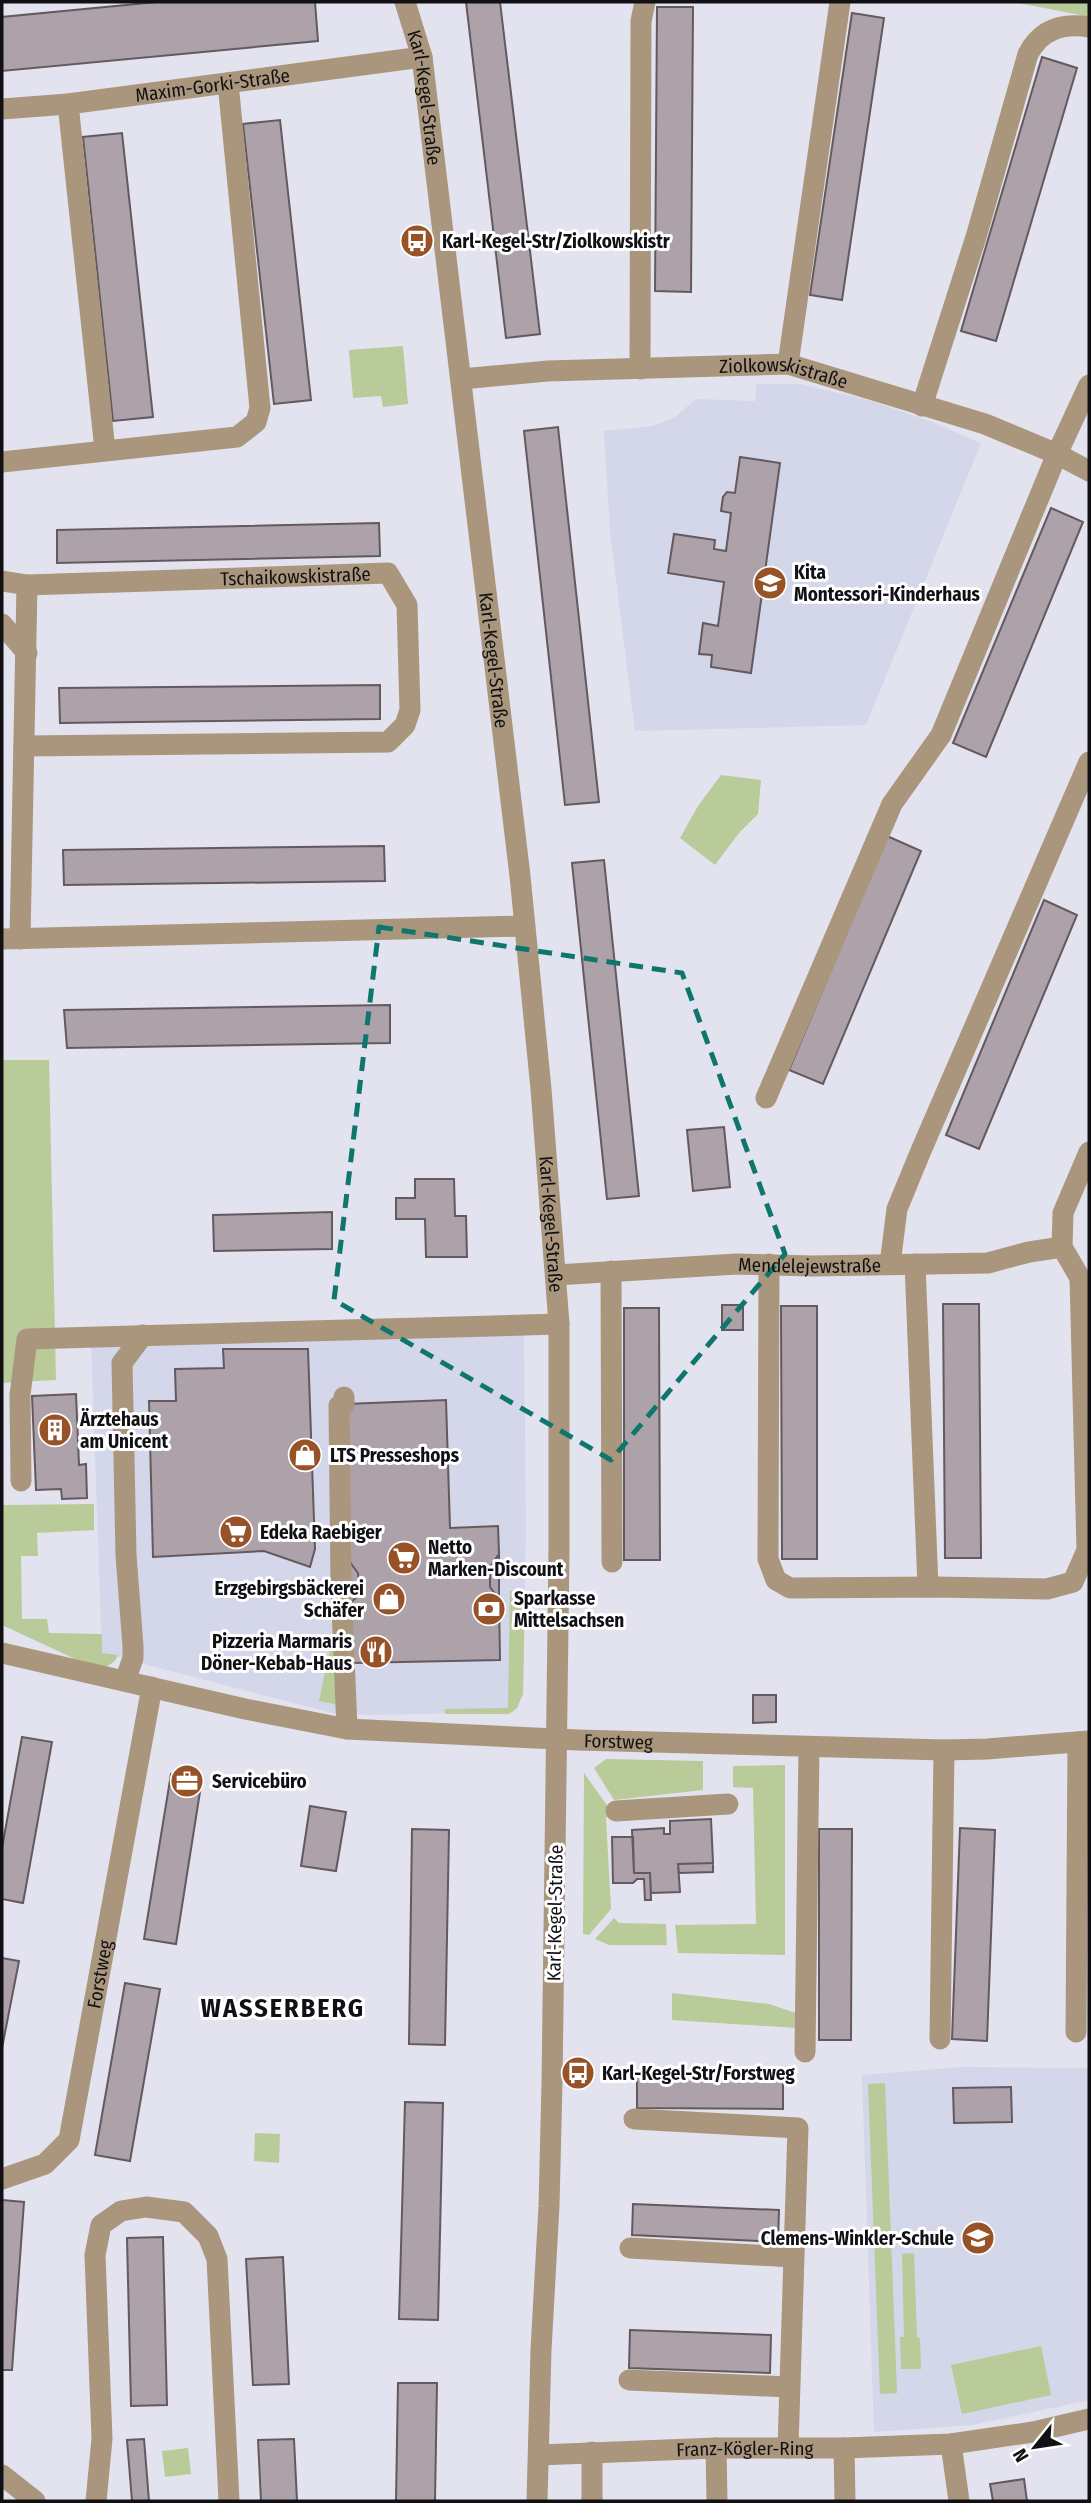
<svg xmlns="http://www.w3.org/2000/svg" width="1091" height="2503" font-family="'Fira Sans Condensed',sans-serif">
<rect width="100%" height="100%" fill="#e2e3ef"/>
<!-- built -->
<path fill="#d4d6e9" d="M756 384H800L868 400 932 422 981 443 866 725 635 731 610 532 604 431 653 426 675 417 696 399 755 401Z
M524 1333 526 1526 523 1694 513 1712 372 1715 332 1713 102 1653 91 1342Z
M963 2067 1089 2068V2400L973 2425 874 2432 862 2075Z"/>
<!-- green -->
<path fill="#b8cb98" d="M1014 2H1089V18L1080 15Z
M403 346 408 404 383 407 381 396 353 398 349 350Z
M721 775 761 780 758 814 739 833 715 865 680 838 698 806Z
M2 1060H49L56 1380 2 1383Z
M94 1504V1530L37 1533 38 1556H21L22 1619H47L49 1633 102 1634V1653L118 1655 115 1661 106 1667 88 1665 2 1625V1505Z
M510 1591H525L523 1694 517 1708 509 1714H445V1709L508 1708Z
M332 1639H335L339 1705 319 1701Z
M606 1759 703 1761V1790L614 1800 594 1768Z
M785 1765V1955L678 1953 675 1925 756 1924 753 1788 733 1787V1766Z
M584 1773 611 1811 606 1818 611 1909 589 1935 583 1934Z
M614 1918 619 1923 666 1924 667 1945H609L595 1939Z
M672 1993 769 2004 796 2013 797 2028 672 2020Z
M885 2083 897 2393 880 2394 868 2084Z
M255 2133 280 2134 279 2163 254 2161Z
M914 2253 917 2337 920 2338 921 2369H901L900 2337H904L902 2254Z
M1041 2346 1051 2395 962 2414 951 2365Z
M188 2448 191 2474 165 2477 162 2451Z"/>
<!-- building -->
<path fill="#ada2a9" stroke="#63595f" stroke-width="2" d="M157 2H315L318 41 2 71V17Z
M466 2H500L540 334 506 338Z
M657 7H693L691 292 655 291Z
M852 13 884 18 842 300 810 295Z
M1042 57 1077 68 996 341 961 331Z
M280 120 311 400 274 404 243 124Z
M122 133 153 417 113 421 83 137Z
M558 427 599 802 565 805 524 431Z
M740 457 780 463 751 673 711 667 712 655 699 654 703 623 718 626 724 582 668 573 674 534 715 540 714 549 726 551 731 513 721 511 723 497 727 492 735 493Z
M1051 508 1083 522 986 757 953 743Z
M379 523 380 556 57 563V530Z
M380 685V719L60 723 59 688Z
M887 836 921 851 823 1084 789 1070Z
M384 846 385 881 64 885 63 850Z
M604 860 639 1196 607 1199 572 863Z
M1044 900 1077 915 979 1149 946 1135Z
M390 1005V1043L67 1048 64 1010Z
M724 1127 730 1187 693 1191 687 1130Z
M415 1179H454L455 1216H466L467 1257H426L425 1219H396V1198H415Z
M332 1212V1249L214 1251 213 1215Z
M943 1304H979L981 1558H945Z
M722 1305H743V1330H722Z
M781 1306H817V1559H782Z
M624 1308H659L660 1560H624Z
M223 1349H308L315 1549 310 1567 264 1551 153 1557 149 1401H176L175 1369 224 1368Z
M76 1394 79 1465 86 1464 87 1498 62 1499 61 1489 36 1490 32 1396Z
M446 1400 450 1528 498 1526 499 1554 490 1567V1587L499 1599 500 1660 353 1663 350 1603 360 1594 358 1573 349 1561 346 1404Z
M499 1554V1599L490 1587V1567Z
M349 1561 358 1573 360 1594 350 1603Z
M753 1695H776V1722L753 1723Z
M22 1737 52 1742 23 1903 2 1899V1848Z
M171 1774 202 1779 176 1944 144 1939Z
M310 1806 346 1812 336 1871 301 1866Z
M711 1819 713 1863 678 1864 680 1892 651 1893 650 1873H634L632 1830 664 1828V1834H670V1821Z
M960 1828 995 1830 987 2041 952 2039Z
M412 1829 449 1830 445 2045 409 2044Z
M819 1829H852L851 2040H819Z
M612 1837H633L634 1873H650L651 1900H645L644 1879H637L633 1883H613Z
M713 1863V1872L679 1873 678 1864Z
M2 1958 19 1961 2 2048Z
M125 1983 160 1989 130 2161 95 2155Z
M637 2075 783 2076V2109L637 2108Z
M1011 2087 1012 2122 954 2123 953 2088Z
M405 2102 443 2103 438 2320 399 2319Z
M2 2200 24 2202 12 2370H2Z
M633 2204 779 2210 778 2242 632 2235Z
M163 2237 167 2405 131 2406 127 2238Z
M283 2257 289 2384 253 2385 246 2259Z
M630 2330 771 2335 770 2373 629 2368Z
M398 2383H437L435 2501H396Z
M144 2439 149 2501H132L127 2440Z
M294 2439 297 2501H261L258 2440Z
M1024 2479 1027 2501H993L990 2484Z"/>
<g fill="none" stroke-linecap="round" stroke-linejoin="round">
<!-- minor -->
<g stroke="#aa967c" stroke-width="21">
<path id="s1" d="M405 2 422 57 520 876 541 1089 559 1324V1549L552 2083 549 2206 541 2350 537 2501"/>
<path d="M68 104 105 450"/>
<path id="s2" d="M2 109 68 104 422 57"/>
<path d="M788 364 840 2"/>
<path d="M640 369 641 21 645 2"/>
<path id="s3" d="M461 379 548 371 788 364 985 424 1057 454 1089 471"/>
<path d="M922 406 976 237 1028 54C1041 29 1063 23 1089 27"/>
<path d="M2 462 237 437 256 422 260 408 228 83"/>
<path id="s4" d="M2 581 27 585 388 573 407 605 410 710 405 725 388 742 24 746"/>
<path d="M2 624 27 653"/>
<path d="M2 939 524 926"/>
<path d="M20 939 27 585"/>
<path d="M766 1098 892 804 941 735 1057 454 1089 385"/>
<path d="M769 1264 768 1559 776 1580 790 1588 937 1587 1047 1589 1073 1582 1087 1550 1080 1278 1062 1247 1063 1213 1089 1152"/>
<path d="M890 1264 897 1209 920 1153 1089 762"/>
<path d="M915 1264 928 1587"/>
<path d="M611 1271 612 1562"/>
<path id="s5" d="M556 1275 737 1264 813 1266 988 1263 1029 1252 1062 1247"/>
<path d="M344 1397V1404L339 1406 341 1584 347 1729"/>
<path d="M21 1481 20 1395 27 1339 559 1324"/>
<path id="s6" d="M2 1653 245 1709 347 1729 578 1740 944 1750 987 1749 1089 1741"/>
<path d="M125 1681 133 1658V1646L126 1555 122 1363 143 1335"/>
<path d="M616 1811 728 1804"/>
<path d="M1076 2032 1078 1742"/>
<path d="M940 2039 944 1750"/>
<path d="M805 2052 809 1747"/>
<path d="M634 2119 798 2128 788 2448"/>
<path id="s7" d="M2 2179 45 2164 69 2140 152 1687"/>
<path d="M630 2248 793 2257"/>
<path d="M629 2380 788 2387"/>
<path d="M951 2444 959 2501"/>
<path d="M716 2448 717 2501"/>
<path d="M844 2448 845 2501"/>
<path d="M592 2452V2501"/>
<path id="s8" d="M539 2455 716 2448H844L951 2444 1033 2432 1089 2419"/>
<path d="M2 2475 35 2501"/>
<path d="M96 2501 102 2439 95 2255 101 2225 121 2211 146 2207 184 2212 208 2236 217 2259 229 2501"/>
</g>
</g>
<!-- marked area -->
<path fill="none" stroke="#0f766e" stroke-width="5" stroke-dasharray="14 9" stroke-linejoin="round" d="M379 927 682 973 785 1254 611 1460 334 1300Z"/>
<!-- icons -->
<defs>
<symbol id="bus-disc" viewBox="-11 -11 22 22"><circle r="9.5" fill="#985228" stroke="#fff"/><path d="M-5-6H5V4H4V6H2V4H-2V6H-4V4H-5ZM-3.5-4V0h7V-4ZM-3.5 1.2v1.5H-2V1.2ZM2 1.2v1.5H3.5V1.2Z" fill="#fff"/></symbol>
<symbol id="school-disc" viewBox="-11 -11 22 22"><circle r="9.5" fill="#985228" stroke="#fff"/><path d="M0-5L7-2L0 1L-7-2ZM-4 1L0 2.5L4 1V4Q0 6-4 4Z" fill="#fff"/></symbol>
<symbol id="building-disc" viewBox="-11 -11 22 22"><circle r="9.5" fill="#985228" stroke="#fff"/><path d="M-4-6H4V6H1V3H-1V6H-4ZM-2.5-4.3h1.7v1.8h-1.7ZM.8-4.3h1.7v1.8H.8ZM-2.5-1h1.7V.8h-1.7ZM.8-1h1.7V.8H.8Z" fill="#fff"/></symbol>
<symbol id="shop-disc" viewBox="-11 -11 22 22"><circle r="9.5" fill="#985228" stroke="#fff"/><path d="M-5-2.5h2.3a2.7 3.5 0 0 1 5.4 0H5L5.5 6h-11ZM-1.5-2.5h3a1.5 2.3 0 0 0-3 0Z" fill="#fff"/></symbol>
<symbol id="supermarket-disc" viewBox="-11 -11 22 22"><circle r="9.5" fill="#985228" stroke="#fff"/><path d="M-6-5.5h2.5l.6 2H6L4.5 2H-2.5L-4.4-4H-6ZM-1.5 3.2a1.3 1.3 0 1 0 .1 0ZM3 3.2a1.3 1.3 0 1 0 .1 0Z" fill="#fff"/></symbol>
<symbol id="bank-disc" viewBox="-11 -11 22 22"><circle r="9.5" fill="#985228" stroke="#fff"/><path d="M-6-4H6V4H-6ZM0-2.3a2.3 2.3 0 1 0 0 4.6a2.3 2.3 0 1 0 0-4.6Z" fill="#fff"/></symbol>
<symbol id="restaurant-disc" viewBox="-11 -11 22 22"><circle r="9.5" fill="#985228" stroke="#fff"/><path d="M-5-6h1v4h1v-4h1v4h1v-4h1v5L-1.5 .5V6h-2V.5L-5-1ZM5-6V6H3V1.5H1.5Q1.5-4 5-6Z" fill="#fff"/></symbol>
<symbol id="office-disc" viewBox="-11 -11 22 22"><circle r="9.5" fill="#985228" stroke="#fff"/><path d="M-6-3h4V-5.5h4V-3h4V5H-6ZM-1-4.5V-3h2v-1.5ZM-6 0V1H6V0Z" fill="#fff"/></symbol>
</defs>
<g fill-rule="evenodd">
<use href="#bus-disc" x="398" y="222" width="38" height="38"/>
<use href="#school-disc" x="751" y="564" width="38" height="38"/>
<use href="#building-disc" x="36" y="1411" width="38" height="38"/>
<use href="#shop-disc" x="286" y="1436" width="38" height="38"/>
<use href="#supermarket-disc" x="217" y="1513" width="38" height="38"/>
<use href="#supermarket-disc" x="385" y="1539" width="38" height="38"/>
<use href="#shop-disc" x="370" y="1580" width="38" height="38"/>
<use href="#bank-disc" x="470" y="1590" width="38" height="38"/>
<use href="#restaurant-disc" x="357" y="1633" width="38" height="38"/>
<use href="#office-disc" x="168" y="1762" width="38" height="38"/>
<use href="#bus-disc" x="559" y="2054" width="38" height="38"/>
<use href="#school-disc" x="959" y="2219" width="38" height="38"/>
</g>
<g text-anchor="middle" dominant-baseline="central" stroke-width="6" stroke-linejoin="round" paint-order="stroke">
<!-- street labels -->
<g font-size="19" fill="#111115" stroke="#fff">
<text stroke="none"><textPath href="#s2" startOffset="212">Maxim-Gorki-Straße</textPath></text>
<text stroke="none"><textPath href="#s1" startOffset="98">Karl-Kegel-Straße</textPath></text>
<text stroke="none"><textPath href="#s3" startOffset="324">Ziolkowskistraße</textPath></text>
<text stroke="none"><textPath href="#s4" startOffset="294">Tschaikowskistraße</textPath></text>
<text stroke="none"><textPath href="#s1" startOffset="665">Karl-Kegel-Straße</textPath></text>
<text stroke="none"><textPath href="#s1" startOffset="1232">Karl-Kegel-Straße</textPath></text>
<text stroke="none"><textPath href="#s5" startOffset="254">Mendelejewstraße</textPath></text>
<text stroke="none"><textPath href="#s6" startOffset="625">Forstweg</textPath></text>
<text transform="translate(555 1913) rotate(-89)">Karl-Kegel-Straße</text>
<text stroke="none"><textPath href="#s7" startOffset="248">Forstweg</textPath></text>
<text stroke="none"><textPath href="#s8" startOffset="206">Franz-Kögler-Ring</textPath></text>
</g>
<!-- poi labels -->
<g font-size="19" font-weight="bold" fill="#111115" stroke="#fff" text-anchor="start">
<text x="442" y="241">Karl-Kegel-Str/Ziolkowskistr</text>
<text x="794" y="572">Kita<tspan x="794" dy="22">Montessori-Kinderhaus</tspan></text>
<text x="80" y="1419">Ärztehaus<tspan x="80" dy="22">am Unicent</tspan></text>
<text x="330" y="1455">LTS Presseshops</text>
<text x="260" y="1532">Edeka Raebiger</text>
<text x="428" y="1547">Netto<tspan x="428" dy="22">Marken-Discount</tspan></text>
<text x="364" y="1588" text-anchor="end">Erzgebirgsbäckerei<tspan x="364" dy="22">Schäfer</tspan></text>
<text x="514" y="1598">Sparkasse<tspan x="514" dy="22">Mittelsachsen</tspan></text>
<text x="352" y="1641" text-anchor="end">Pizzeria Marmaris<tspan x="352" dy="22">Döner-Kebab-Haus</tspan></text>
<text x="212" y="1781">Servicebüro</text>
<text x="602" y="2073">Karl-Kegel-Str/Forstweg</text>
<text x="954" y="2238" text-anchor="end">Clemens-Winkler-Schule</text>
</g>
<!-- district labels -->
<g font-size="26" font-weight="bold" letter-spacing="2" fill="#111115" stroke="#fff">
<text x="283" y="2008">WASSERBERG</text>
</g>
</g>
<!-- border -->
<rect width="1091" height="2503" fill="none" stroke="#111115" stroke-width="7"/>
<!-- north arrow -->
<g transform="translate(1035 2447) rotate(240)" stroke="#ffffff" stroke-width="5" paint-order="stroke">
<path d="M0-5L12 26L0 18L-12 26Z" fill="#111115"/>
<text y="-10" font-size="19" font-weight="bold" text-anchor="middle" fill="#111115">N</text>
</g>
</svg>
